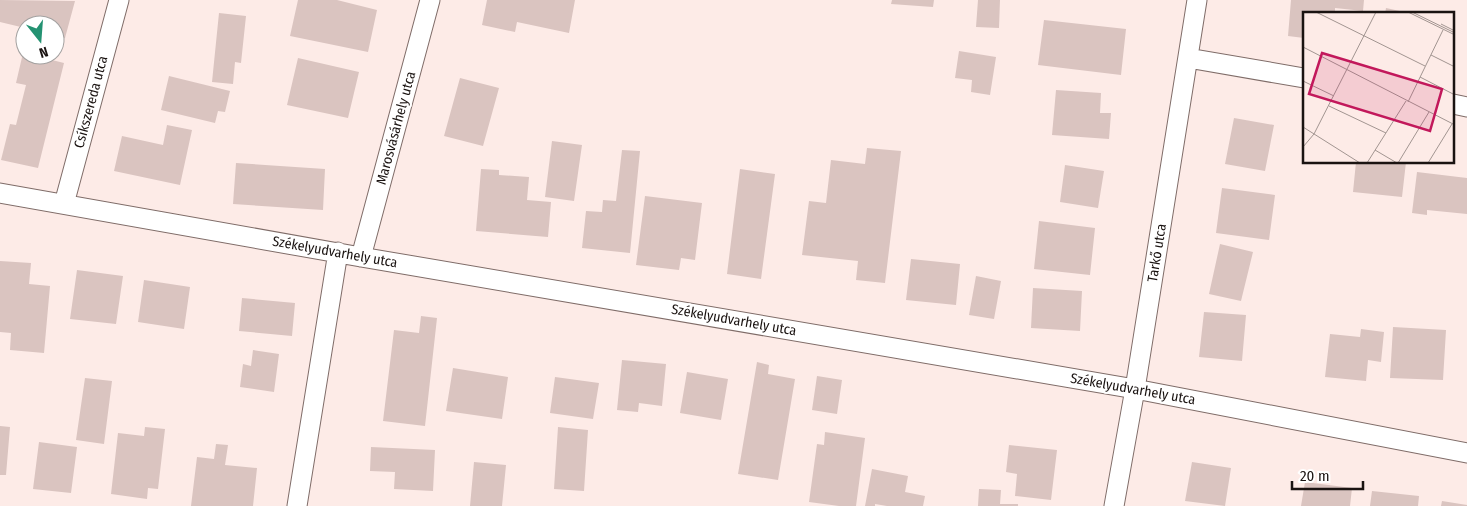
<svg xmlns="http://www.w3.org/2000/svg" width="1467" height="506" font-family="'Fira Sans Condensed',sans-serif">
<rect width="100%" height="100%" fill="#fdebe7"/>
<!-- building -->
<path fill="#dac4c0" d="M0 0 75 1 65 38 55 36V25H25V28L0 22Z
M298 0H337L377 10 368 52 290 36Z
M487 0H575L569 33 517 22 515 32 482 25Z
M892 0H934L933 7 891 4Z
M978 0H1000L999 28 976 27Z
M1291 0H1364L1363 11 1335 8V14H1304V38L1288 36Z
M1386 8 1409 13V14H1385Z
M219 13 246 16 241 63 235 62 233 84 212 82Z
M1044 20 1126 29 1121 75 1038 65Z
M959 51 996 57 990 95 971 92 972 80 955 78Z
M23 53 25 55H32L64 63 38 168 1 160 10 124 16 125 26 85 16 83Z
M298 58 359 72 348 118 287 105Z
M169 76 230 91 225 112 218 111 215 123 161 110Z
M460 78 499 88 483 146 444 136Z
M1056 90 1101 93 1100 113H1111L1109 139 1052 135Z
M1234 118 1274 125 1265 171 1225 164Z
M167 125 192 130 180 185 114 171 122 136 163 145Z
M552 141 582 145 574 201 545 197Z
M867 148 901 151 885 283 856 280 858 261 802 255 809 201 826 203 831 160 865 164Z
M622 150 640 151 630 253 582 248 586 211 602 212 603 200 616 201Z
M1356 162H1406L1402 197 1353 192Z
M236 163 325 169 323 210 233 204Z
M1065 165 1104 171 1098 208 1060 202Z
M481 169 499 170V175L529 177 527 200 551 202 548 237 476 231Z
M740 169 775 174 761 279 727 274Z
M1417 172 1467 178V214L1427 210V215L1412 213Z
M1222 188 1275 195 1269 240 1216 233Z
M645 196 702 203 695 260 681 258 679 270 636 265Z
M1039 221 1095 228 1090 275 1034 269Z
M1220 244 1253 252 1241 301 1209 294Z
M911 259 960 264 956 305 906 300Z
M0 261 31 263 29 284 50 286 44 353 10 350 11 333 0 332Z
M77 270 123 276 116 324 70 319Z
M976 276 1001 281 994 319 969 315Z
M144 280 190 287 184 329 138 322Z
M1033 288 1082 291 1080 331 1031 328Z
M242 298 295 303 292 336 239 331Z
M1204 312 1246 315 1242 361 1199 357Z
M421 316 437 318 425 426 383 421 394 330 419 333Z
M1393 327 1446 330 1443 380 1390 378Z
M1361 329 1384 332 1381 362 1368 360 1366 381 1325 377 1330 334 1360 337Z
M253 350 279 354 274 392 240 387 243 364 251 366Z
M622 360 666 364 662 406 639 403 638 412 617 410Z
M757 362 769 365 768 374 795 379 778 480 738 474Z
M453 368 508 377 502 419 446 411Z
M687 372 728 379 721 420 680 413Z
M817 376 842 380 837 414 812 410Z
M555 377 599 383 593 419 550 413Z
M85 378 112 381 104 444 76 440Z
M0 426 10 427 6 475H0Z
M145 427 165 429 158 489 148 488 147 499 111 494 118 433 144 436Z
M558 427 588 430 584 491 554 489Z
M825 432 865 438 856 506H839L809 502 817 444 824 445Z
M39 442 77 447 71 493 33 489Z
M216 444 228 445 225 465 257 468 253 506H191L197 457 214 459Z
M1009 445 1057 450 1051 500 1015 496 1017 474 1006 472Z
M371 447 435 450 433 491 394 489 395 472 370 471Z
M474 462 506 465 502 506H470Z
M1192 462 1231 468 1225 506 1185 501Z
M872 469 908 476 905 492 925 496 923 506H887L875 504V506H865Z
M1305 482 1352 488 1350 506H1301Z
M979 489 1001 490 1000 504H1018V506H978Z
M1372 491 1419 496 1418 506H1370Z
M1442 501 1467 505V506H1441Z"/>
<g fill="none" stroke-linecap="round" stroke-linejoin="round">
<defs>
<path id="street" d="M1188 58 1304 78
M1453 104 1467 107
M0 193 361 257 1135 389 1467 453
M64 204 119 0
M361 257 430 0
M297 506 338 252
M1114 506 1135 389 1197 0"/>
</defs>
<!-- street casing -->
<use href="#street" stroke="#7f6c68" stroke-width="21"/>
<!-- street -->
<use href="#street" stroke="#fff" stroke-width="19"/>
</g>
<g text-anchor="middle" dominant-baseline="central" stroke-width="4" stroke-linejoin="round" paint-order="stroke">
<!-- street labels -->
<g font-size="14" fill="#1a1311" stroke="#fff">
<text transform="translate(91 102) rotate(-75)">Csíkszereda utca</text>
<text transform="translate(396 128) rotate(-75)">Marosvásárhely utca</text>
<text transform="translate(335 252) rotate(10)">Székelyudvarhely utca</text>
<text transform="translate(1157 253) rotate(-81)">Tarkő utca</text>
<text transform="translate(734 320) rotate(10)">Székelyudvarhely utca</text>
<text transform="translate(1133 389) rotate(10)">Székelyudvarhely utca</text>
</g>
</g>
<!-- overview -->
<g transform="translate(1303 12)">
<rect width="151" height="151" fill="#fdebe7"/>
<path fill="none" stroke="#a29591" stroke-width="1" d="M13 0 122 54M105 0 152 23M109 0 152 21M138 12 152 19M0 35 152 113M128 43 152 55M117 65 152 83M0 69 31 84M105 90 140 18M26 94 83 121M0 115 57 151M0 135 11 122 73 0M72 138 94 151M64 151 103 89M95 151 126 100M125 151 149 112"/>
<path fill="#c2185b" fill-opacity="0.15" stroke="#c2185b" stroke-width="2.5" d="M19 41 139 77 127 119 6 82Z"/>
<rect width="151" height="151" fill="none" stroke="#1a1311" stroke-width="2.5"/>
</g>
<!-- north arrow -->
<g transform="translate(40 40) rotate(163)"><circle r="24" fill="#ffffff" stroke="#a3a1a0"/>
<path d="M0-4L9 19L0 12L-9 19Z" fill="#249272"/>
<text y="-8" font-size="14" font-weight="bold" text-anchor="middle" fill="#1a1311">N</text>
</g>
<!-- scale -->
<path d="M1292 481v8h71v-8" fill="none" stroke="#1a1311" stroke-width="2.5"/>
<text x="1300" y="481" font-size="15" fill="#1a1311" stroke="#ffffff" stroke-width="4" paint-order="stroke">20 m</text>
</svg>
